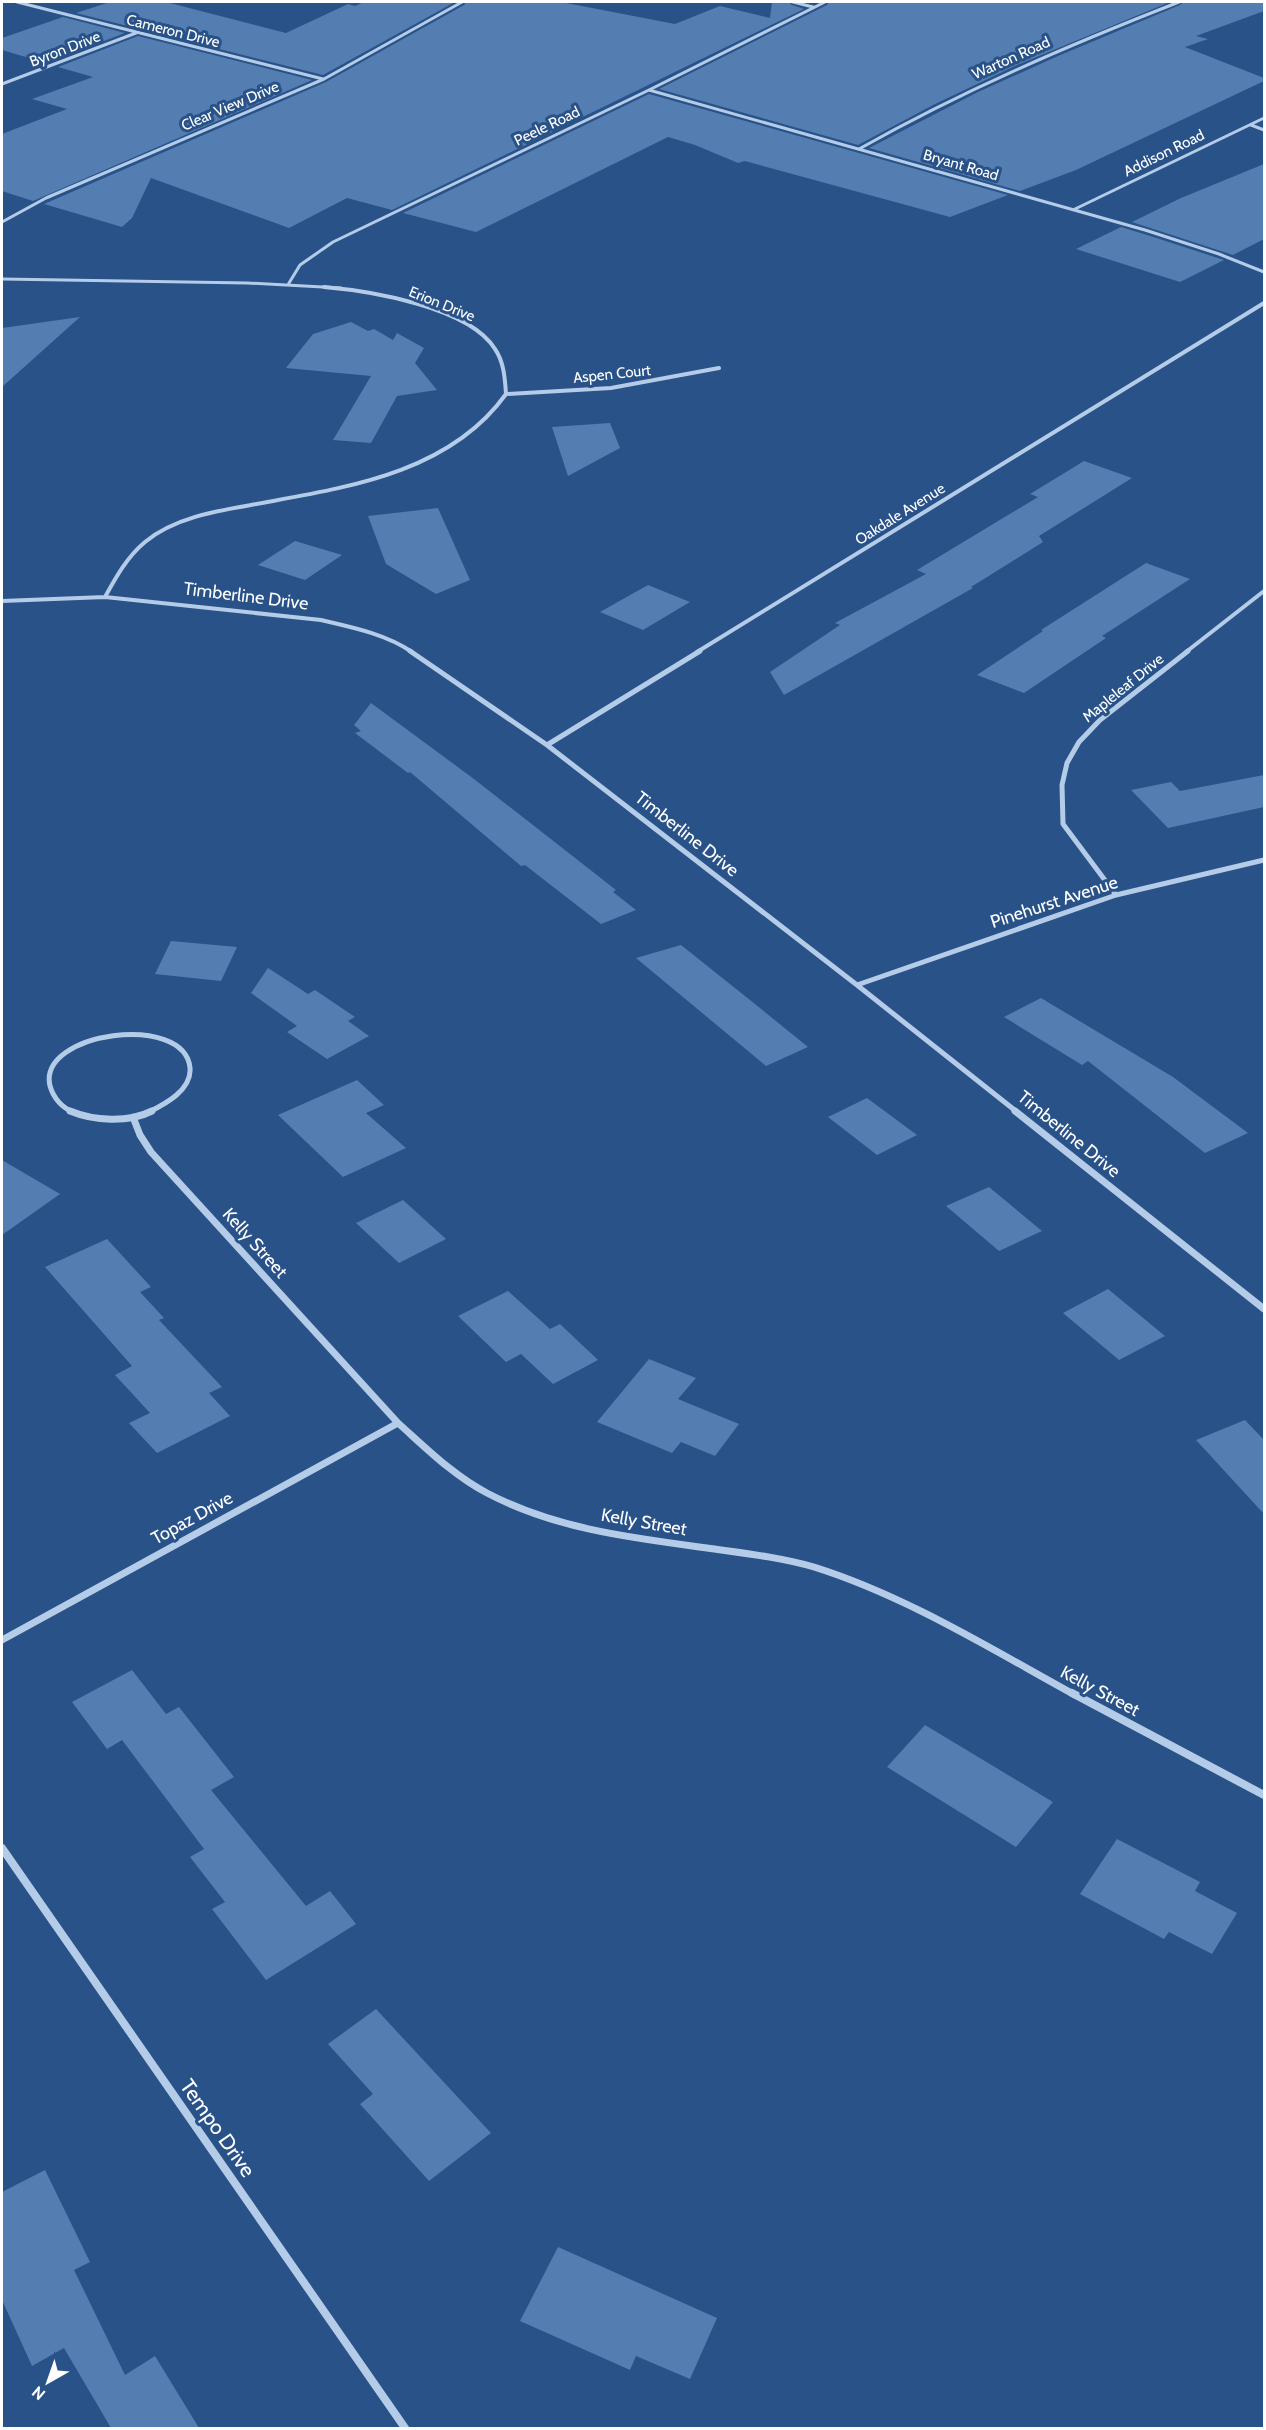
<svg xmlns="http://www.w3.org/2000/svg" width="1266" height="2430" font-family="Cabin,sans-serif">
<rect width="100%" height="100%" fill="#285288"/>
<!-- building -->
<path fill="#547eb2" d="M110 2H166L286 33 348 4 355 6 364 2H455L323 75 76 13Z
M466 2H561L675 24 720 6 770 18 772 2H789L792 5 804 9 392 210 347 198 289 228 151 178 132 218 122 227 44 204 326 82 464 5Z
M829 2H1170L1015 66 935 104 858 145 659 89 827 5Z
M1183 2H1264V11L1196 36 1208 39 1185 47 1264 78V81L1076 170 1020 191 869 148 978 92 1058 56 1180 5Z
M63 17 125 33 46 63 2 50V38Z
M138 36 312 80 33 201 2 191V134L67 109 32 99 93 77 58 67Z
M649 94 1008 195 950 217 745 161 738 163 695 145 668 137 476 232 403 213Z
M1264 164V239L1233 255 1132 222 1181 198Z
M1121 227 1144 234 1224 260 1180 282 1076 249Z
M80 317 2 387V328Z
M351 322 368 331 374 329 393 340 397 333 424 348 415 363 437 390 397 396 371 443 333 440 371 376 286 368 313 334Z
M610 423 620 448 568 476 552 427Z
M1084 461 1132 478 1039 536 1043 542 971 587 973 588 784 695 770 672 840 625 835 623 926 574 917 570 1038 497 1030 494Z
M438 508 470 580 436 594 386 564 368 516Z
M295 541 342 555 305 580 258 565Z
M1146 563 1190 579 1102 636 1106 638 1024 693 977 675 1043 631 1041 630Z
M648 585 690 602 643 630 600 612Z
M371 703 474 779 616 890 613 892 636 910 601 924 525 865 521 866 410 772 408 773 355 733 361 731 354 725Z
M1264 775V807L1168 828 1131 790 1171 782 1180 791Z
M171 941 237 947 221 981 155 974Z
M681 945 750 1000 808 1047 766 1066 636 958Z
M268 968 308 994 315 990 355 1017 348 1021 369 1036 327 1059 287 1032 297 1026 251 993Z
M1041 998 1173 1077 1248 1133 1205 1153 1088 1061 1082 1065 1004 1017Z
M357 1080 384 1105 366 1113 406 1148 343 1177 278 1115Z
M867 1098 917 1135 877 1155 828 1117Z
M2 1160 60 1194 2 1235Z
M989 1187 1042 1231 999 1251 946 1206Z
M403 1200 446 1239 399 1263 356 1223Z
M107 1239 151 1287 140 1292 164 1318 159 1320 222 1387 209 1393 230 1416 157 1453 129 1423 150 1413 115 1375 132 1366 45 1267Z
M1108 1289 1165 1336 1119 1360 1063 1313Z
M508 1291 550 1329 560 1324 598 1360 553 1384 521 1354 506 1362 458 1316Z
M649 1359 696 1378 678 1399 739 1424 715 1456 681 1442 672 1453 597 1422Z
M1245 1420 1264 1440V1514L1196 1440Z
M132 1670 166 1714 179 1707 234 1777 211 1790 306 1906 330 1891 356 1924 266 1980 212 1909 225 1902 190 1857 204 1849 122 1740 107 1749 72 1702Z
M925 1725 1053 1802 1016 1847 887 1767Z
M1117 1839 1200 1882 1195 1891 1237 1913 1212 1954 1169 1932 1164 1939 1080 1894Z
M376 2009 491 2133 429 2181 360 2104 373 2094 328 2044Z
M45 2170 90 2262 74 2270 125 2375 155 2356 199 2428H111L64 2348 32 2366 2 2300V2192Z
M558 2247 717 2318 690 2379 636 2356 630 2370 520 2321Z"/>
<g fill="none" stroke-linecap="round" stroke-linejoin="round">
<!-- street-far4 -->
<path stroke="#b5cce9" stroke-width="3" d="M17 2 323 79
M793 2 813 7
M2 84 136 33
M649 90 1145 230 1219 254 1264 272
M1251 125 1264 130
M859 149C962 91 1069 45 1179 2
M1075 209 1264 118
M2 222 46 198 324 79 462 2
M2 279 247 283 341 288
M289 283 300 265 333 242 649 90 825 2"/>
<!-- street-far3 -->
<path stroke="#b5cce9" stroke-width="4" d="M506 394 611 388 719 368
M105 597C116 577 127 557 145 542 174 518 216 511 251 505 342 488 448 475 506 394 505 379 504 362 495 349 469 307 371 291 324 287
M2 601 105 597 321 620C351 627 386 634 412 652
M697 652 1264 303
M1186 652 1264 591"/>
<!-- street-far2 -->
<path stroke="#b5cce9" stroke-width="5" d="M410 651 547 745 857 985 1017 1112
M547 745 700 651
M1116 895 1063 824 1062 785 1067 763 1079 742 1100 720 1188 651
M857 985 1116 895 1264 860
M73 1112C61 1107 54 1099 50 1086 37 1032 185 1012 190 1068 192 1090 165 1104 149 1112"/>
<!-- street-far1 -->
<path stroke="#b5cce9" stroke-width="7" d="M70 1111C94 1121 128 1123 152 1111
M1015 1111 1264 1309
M133 1117 140 1135 151 1152 398 1423C426 1448 454 1476 487 1493 555 1529 632 1538 707 1548 742 1553 779 1557 814 1567 906 1596 991 1649 1075 1695
M2 1640 398 1423"/>
<!-- street -->
<path stroke="#b5cce9" stroke-width="8" d="M1072 1693 1264 1795
M2 1848 405 2428"/>
</g>
<g text-anchor="middle" dominant-baseline="central" stroke-width="6" stroke-linejoin="round" paint-order="stroke">
<!-- far-street labels -->
<g font-size="15" fill="#fff" stroke="#285288">
<text transform="translate(173 31) rotate(14)">Cameron Drive</text>
<text transform="translate(65 49) rotate(-21)">Byron Drive</text>
<text transform="translate(1011 58) rotate(-24)">Warton Road</text>
<text transform="translate(230 106) rotate(-23)">Clear View Drive</text>
<text transform="translate(547 126) rotate(-26)">Peele Road</text>
<text transform="translate(1164 153) rotate(-26)">Addison Road</text>
<text transform="translate(961 165) rotate(16)">Bryant Road</text>
<text transform="translate(442 304) rotate(22)">Erion Drive</text>
<text transform="translate(612 374) rotate(-6)">Aspen Court</text>
<text transform="translate(900 514) rotate(-32)">Oakdale Avenue</text>
<text transform="translate(1123 688) rotate(-39)">Mapleleaf Drive</text>
</g>
<!-- street labels -->
<g font-size="18" fill="#fff" stroke="#285288">
<text transform="translate(246 596) rotate(7)">Timberline Drive</text>
<text transform="translate(687 834) rotate(38)">Timberline Drive</text>
<text transform="translate(1054 902) rotate(-18)">Pinehurst Avenue</text>
<text transform="translate(1069 1134) rotate(39)">Timberline Drive</text>
<text transform="translate(255 1243) rotate(48)">Kelly Street</text>
<text transform="translate(192 1518) rotate(-29)">Topaz Drive</text>
<text transform="translate(644 1522) rotate(10)">Kelly Street</text>
<text transform="translate(1100 1691) rotate(28)">Kelly Street</text>
</g>
<!-- near-street labels -->
<g font-size="21" fill="#fff" stroke="#285288">
<text transform="translate(218 2128) rotate(55)">Tempo Drive</text>
</g>
</g>
<!-- border -->
<rect width="1266" height="2430" fill="none" stroke="#ffffff" stroke-width="6"/>
<!-- north arrow -->
<g transform="translate(48 2382) rotate(220)" stroke="#285288" stroke-width="4.5" paint-order="stroke">
<path d="M0-4.5L10 22L0 15L-10 22Z" fill="#ffffff"/>
<text y="-9" font-size="16" font-weight="bold" text-anchor="middle" fill="#ffffff">N</text>
</g>
</svg>
